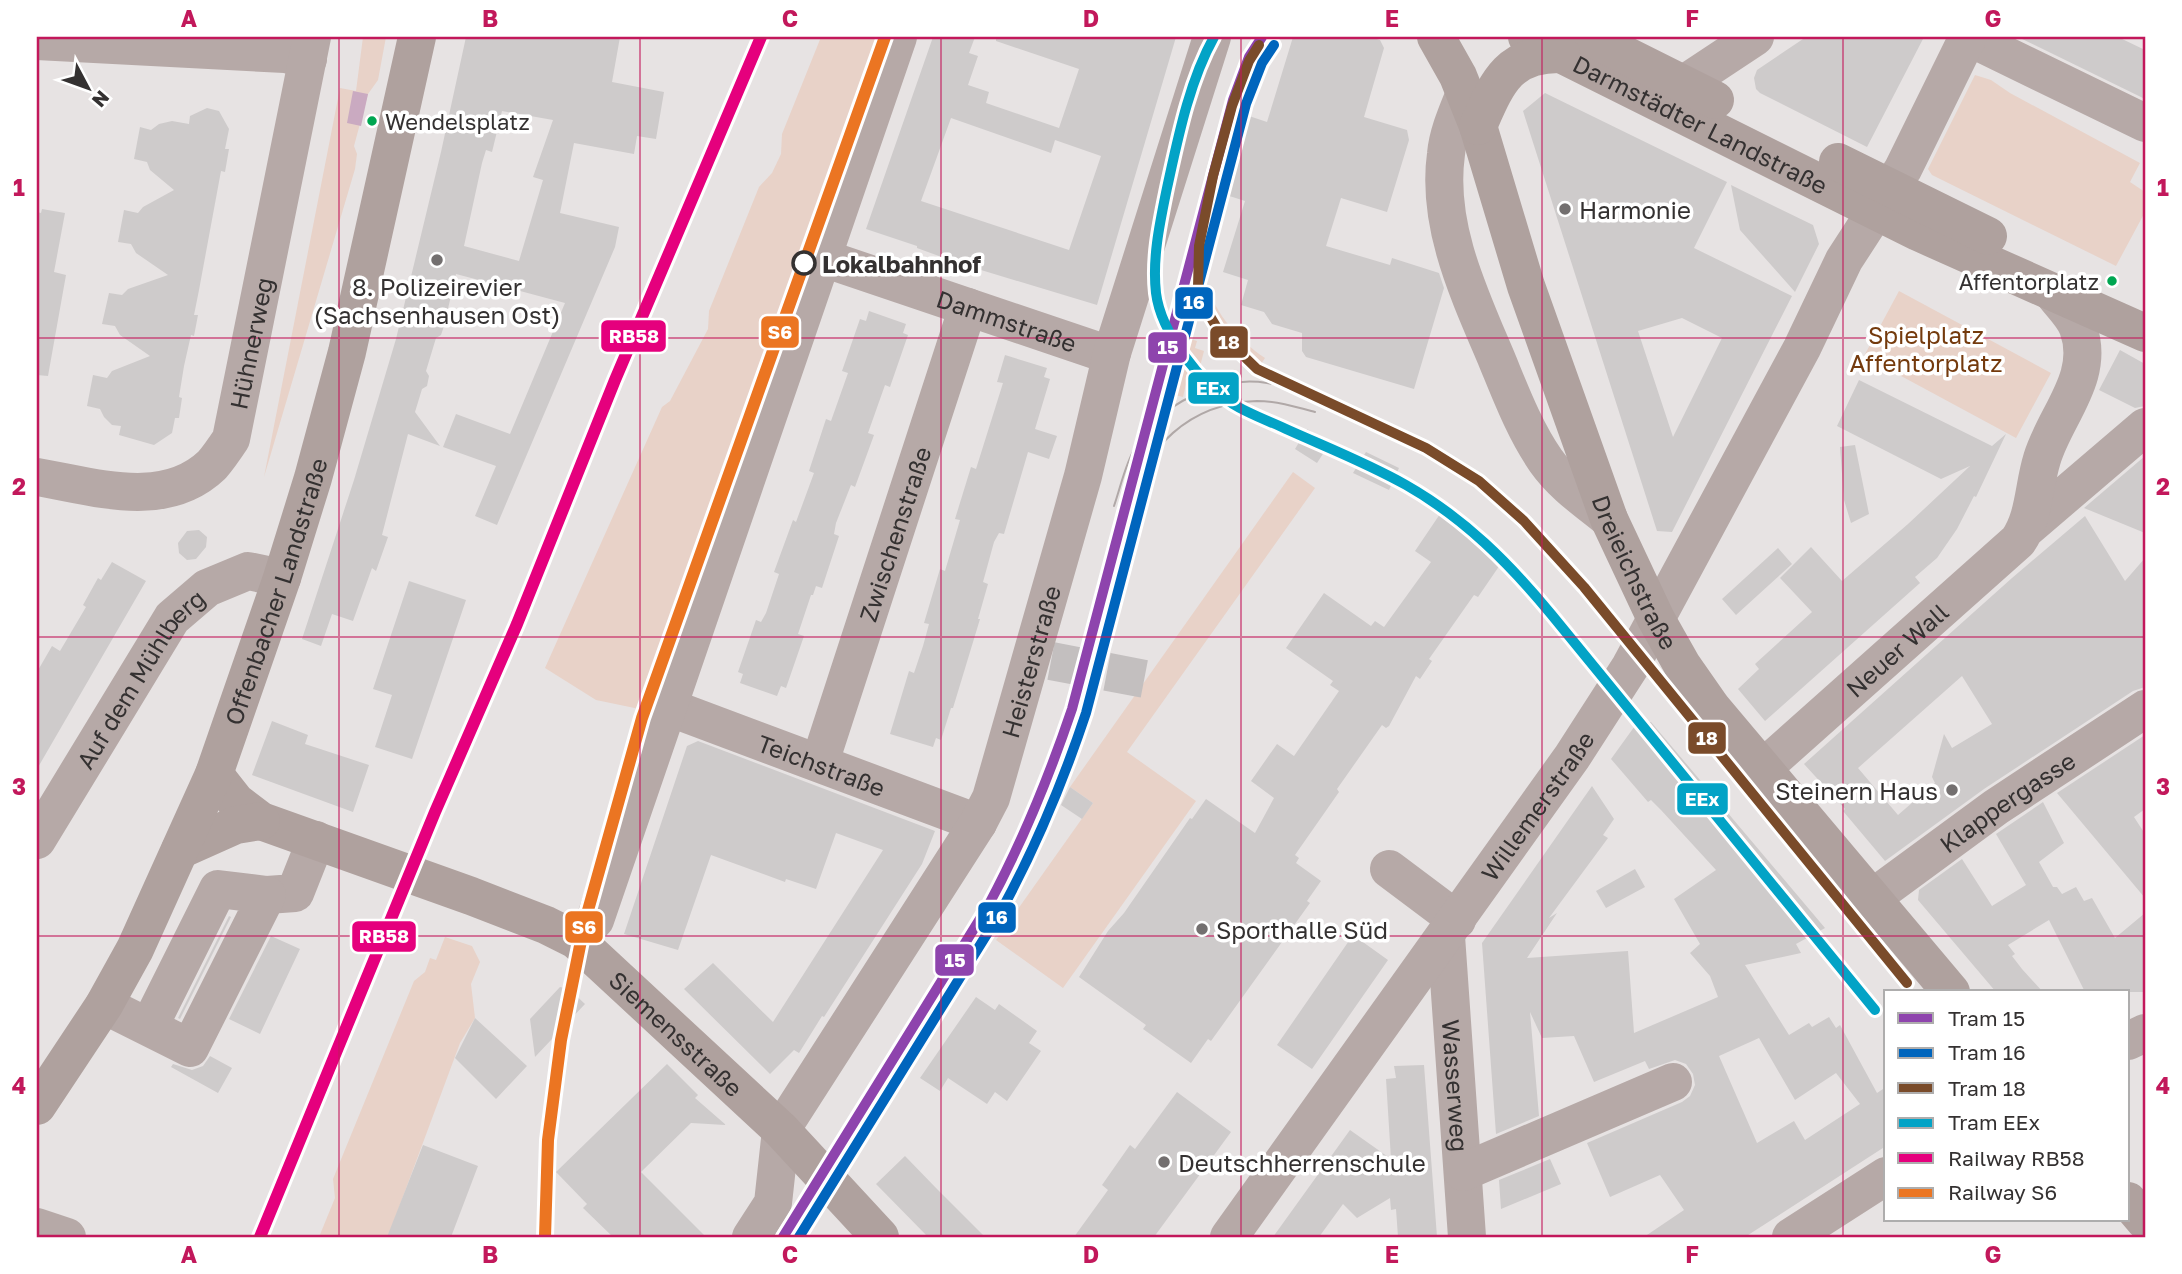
<svg xmlns="http://www.w3.org/2000/svg" width="2182" height="1274" font-family="'Golos Text',sans-serif">
<rect width="100%" height="100%" fill="#e7e3e3"/>
<!-- green -->
<path fill="#e8d2c8" d="M363 37H386L378 80 368 94 354 146 357 154 355 169 264 477 340 88 356 91Z
M821 37H880L649 711 596 700 545 668 662 407 670 401 708 329 709 311 759 187 772 173 781 154 782 134Z
M1975 75 1991 80 2010 93 2140 163 2130 182 2145 192V212L2116 266 1932 175 1928 169Z
M1206 283C1217 316 1237 339 1265 358L1255 373C1225 349 1207 324 1197 286Z
M1899 291 2051 373 2016 438 1864 356Z
M1185 337 1197 341 1195 348 1204 351 1195 386 1186 384 1183 397 1170 394Z
M1293 472 1315 488 1127 752 1196 801 1063 988 996 940 1093 803 1070 787Z
M445 937 472 946 480 962 471 984 475 1018 460 1043 388 1237H319L335 1198 333 1179 414 981 425 972 430 958 436 960Z"/>
<!-- water -->
<path fill="#caaac1" d="M353 91 368 94 361 126 347 123Z"/>
<!-- building -->
<path fill="#cecbcb" fill-rule="evenodd" d="M466 37H620L612 82 664 92 656 139 637 136 634 154 574 143 560 213 619 227 615 247 497 525 475 516 496 466 443 447 456 414 510 434 565 303 456 274 444 326 441 335 436 338 426 371 429 376 427 386 422 389 415 412 440 446 408 434 382 535 388 537 376 571 372 568 353 621 332 614 321 646 302 639 354 480 396 339 441 152ZM502 111 553 120 533 177 543 180 519 261 464 246 482 163 486 150 492 152Z
M933 37H975L969 53 978 56 968 85 989 92 986 103 1059 128 1079 69 996 41V37H1176L1097 305 958 263 917 248V246L866 229ZM951 118 1051 153 1055 140 1101 156 1069 250 921 201Z
M1293 37H1370L1380 40 1384 48 1364 117 1407 130 1409 140 1387 212 1341 198 1326 246 1390 265 1392 258 1439 273 1444 288 1414 389 1306 357 1302 351V333L1272 324 1264 312 1241 305 1248 280 1223 272 1245 201 1220 193 1243 114 1267 122Z
M1806 37H1924L1867 147 1760 93 1756 89 1754 78 1757 70Z
M2018 37H2118L2145 50V99Z
M1545 93 1727 182 1694 248 1792 296 1672 532 1657 531 1523 111ZM1682 318 1722 338 1673 437 1638 331Z
M207 108 219 111 229 129 225 149H229L225 172 221 171 199 290 194 315H198L194 336 191 335 184 366 179 397 182 398 179 418H175L172 433 154 445 119 435 121 426 112 425 104 417 100 409 87 406 93 375 107 378 112 371 150 356 120 335 115 326 102 324 109 293 122 295 128 289 168 275 136 253 131 244 118 242 124 210 138 213 143 207 174 190 150 170 147 162 134 159 140 127 151 130 159 124 172 121 189 124 190 116Z
M1731 185 1813 225 1819 244 1795 292 1740 230Z
M42 209 65 213 54 272 66 275 48 376 37 375V212L41 213Z
M869 311 906 324 903 333 908 335 890 387 885 385 868 433 874 435 855 487 851 485 836 523 834 534 839 536 822 588 816 586 813 595H811L798 634 804 636 786 688 781 686 777 696 740 683 743 674 738 672 756 620 761 622 766 613 779 574 774 572 793 520 796 522 814 473 809 471 826 419 831 421 848 373 842 371 860 319 866 321Z
M2120 350 2145 364V406L2135 408 2099 390Z
M1005 355 1047 368 1044 377 1050 379 1035 429 1057 436 1049 459 1028 452 1004 534 999 533 994 542 983 582 988 584 978 619H980L953 708H951L941 740 936 738 933 747 890 734 909 671 914 673 923 646 929 624 924 623 940 569 945 571 960 520 955 519 971 467 976 469 1003 383 997 382Z
M1859 380 1992 446 2006 434 1976 497 1974 496 1957 529 1937 558 1915 577 1920 583 1765 721 1738 689 1759 669 1755 664 1812 612 1780 578 1811 547 1842 581 1908 524 1970 466 1941 479 1837 426Z
M1307 429 1330 443 1317 463 1295 449Z
M1855 445 1869 514 1851 523 1844 500 1840 447Z
M1366 452 1399 468 1389 490 1353 473Z
M2145 456V533L2084 508Z
M1440 514 1504 559 1478 597 1474 595 1429 659 1432 661 1420 679 1416 676 1389 726 1386 728 1382 725 1337 789 1339 792 1295 855 1299 858 1296 863 1321 881 1307 901 1310 903 1211 1041 1208 1039 1191 1063 1143 1029 1146 1025 1079 977 1108 931 1124 913 1190 818 1192 819 1206 799 1255 833 1274 798 1251 781 1277 744 1294 756 1339 691 1330 685 1333 681 1286 648 1324 593 1371 626 1375 621 1384 627 1431 562 1415 551Z
M2085 516 2125 581 2145 558V687L2133 691 1984 789 1885 861 1843 811 1845 809 1804 764 2012 578ZM1962 676 1992 724 1952 748 1944 734 1932 777 1935 783 1898 815 1858 768Z
M199 530 207 537 206 547 196 559 187 560 179 553 178 543 187 531Z
M1778 548 1792 564 1736 615 1722 599Z
M112 562 146 581 37 769V672L52 646 60 651 86 607 83 605 98 578 101 580Z
M409 581 466 600 412 759 375 747 392 695 373 689Z
M272 721 308 735 305 744 369 765 353 812 252 775Z
M1651 722 1825 928 1796 944 1801 953 1745 965 1789 1035 1809 1023 1812 1027 1829 1017 1836 1028 1840 1025 1877 1093 1886 1087V1146L1745 1237H1644L1684 1210 1660 1175 1610 1197 1587 1143 1682 1102 1690 1096 1695 1085 1693 1074 1686 1064 1675 1060 1649 1069 1645 1061 1594 1082 1574 1036 1542 1038 1530 1012 1539 1116 1496 1134 1482 943 1592 786 1614 819 1603 835 1608 838 1549 918 1557 913 1527 958 1628 951 1634 1033 1718 997 1710 976 1690 953 1700 944 1674 899 1716 870 1661 810 1651 800 1648 802 1611 759 1637 723ZM1759 1038 1795 1100 1836 1073 1860 1104 1805 1140 1794 1121 1757 1143 1719 1056Z
M2145 735V809L2134 817 2145 834V898L2057 793Z
M698 741 935 831 922 864 824 1017 822 1016 799 1053 794 1050 770 1074 684 989 713 963 773 1022 883 850 836 833 816 889 786 879 785 882 711 855 678 950 624 934 687 746Z
M1070 787 1093 803 1082 819 1061 805Z
M2043 802 2064 843 2039 862 2053 887H2057L2062 894 2076 887 2084 901 2092 898 2115 938 2145 913V992H2085L2049 920 2008 945 2015 954 2012 956 2022 969 2043 992H1996L1918 900 1919 890 1962 859 1992 906 2026 885 1996 834Z
M1635 869 1645 887 1606 908 1596 891Z
M229 916 231 917 180 1019 178 1018Z
M1353 935 1388 960 1312 1069 1277 1045Z
M271 936 300 949 260 1034 229 1019Z
M560 987 569 989 585 1004 535 1057 530 1019Z
M976 997 995 1010 999 1004 1037 1031 1029 1043 1041 1051 1007 1101 995 1092 987 1104 948 1078 940 1091 920 1078Z
M475 1018 527 1066 496 1099 455 1058Z
M210 1056 232 1068 218 1093 171 1067 173 1064 192 1070 203 1066Z
M667 1064 698 1095 695 1098 726 1125 691 1123 641 1172 706 1237H613L583 1208 587 1204 556 1172Z
M1424 1065 1437 1237H1398L1396 1209 1391 1210 1390 1198 1357 1218 1343 1204 1319 1237H1273L1350 1130 1391 1159 1386 1079 1396 1078 1394 1066Z
M1177 1092 1231 1132 1154 1237H1074L1108 1190 1102 1185 1130 1145 1135 1149Z
M423 1145 478 1166 451 1237H387Z
M905 1156 937 1189 985 1237H928L876 1184Z
M1550 1159 1561 1184 1501 1209 1499 1180Z"/>
<g fill="none" stroke-linecap="round" stroke-linejoin="round">
<!-- minor-tunnel -->
<path stroke="#c3bfbf" stroke-width="38" stroke-dasharray="38 19" stroke-linecap="butt" d="M1051 661 1145 679"/>
<!-- minor -->
<g stroke="#b6a9a7" stroke-width="38">
<path d="M1968 37 2145 123"/>
<path d="M37 41 285 54 308 59"/>
<path d="M1684 84 1755 37"/>
<path d="M1465 93C1457 113 1448 133 1446 154 1436 226 1470 296 1497 360 1511 394 1525 431 1546 461 1563 485 1587 501 1609 519"/>
<path id="s1" d="M823 258 1098 351 1112 353"/>
<path id="s2" d="M37 477C93 486 164 511 212 465 219 457 225 448 231 439L312 37"/>
<path d="M2028 527 2145 427"/>
<path id="s3" d="M668 707 978 823"/>
<path id="s4" d="M820 762 968 307"/>
<path id="s5" d="M1762 769 2018 541C2035 516 2033 488 2042 459 2055 415 2096 377 2078 328 2074 316 2061 304 2053 293"/>
<path id="s6" d="M37 840 172 618 207 588 248 571 282 578"/>
<path d="M1389 869 1457 920"/>
<path d="M267 895 295 893 316 840"/>
<path id="s7" d="M1872 898 1996 807 2145 709"/>
<path id="s8" d="M1446 936 1467 1237"/>
<path d="M576 940 595 920 898 37"/>
<path d="M104 1005 190 1048 267 895 218 889 149 1027"/>
<path d="M2128 1041 2145 1033"/>
<path d="M1463 1172 1673 1082"/>
<path d="M37 1227 67 1237"/>
<path id="s9" d="M751 1237 773 1203 781 1130 978 823 991 798 1083 476 1112 353 1212 37"/>
<path id="s10" d="M1229 1237 1572 757 1630 667 1802 348 1844 260 1903 169 1968 37"/>
<path d="M1791 1237 1886 1176"/>
</g>
<!-- major -->
<g stroke="#afa19e" stroke-width="38">
<path id="s11" d="M1436 37 1458 76 1478 126 1526 286 1609 519 1656 619 1682 665 1712 708 1951 992"/>
<path id="s12" d="M1527 37 1918 232 2145 333"/>
<path d="M1589 37 1715 100"/>
<path d="M1478 126C1497 83 1508 53 1561 54"/>
<path d="M1838 162 1988 236"/>
<path id="s13" d="M214 774 236 802 261 821 471 896 546 925 576 940 781 1130 880 1237"/>
<path d="M180 850 236 825 261 821"/>
<path id="s14" d="M37 1106 104 1005 135 949 214 774 282 578 313 478 347 352 417 37"/>
<path d="M2128 1201 2145 1221"/>
</g>
<!-- tram -->
<path stroke="#b0a8a7" stroke-width="2" d="M1114 506C1121 486 1125 464 1136 446 1160 404 1219 375 1267 383 1309 390 1348 413 1385 431 1428 452 1476 473 1513 505 1535 524 1557 547 1574 571 1584 586 1592 602 1603 616 1621 640 1641 662 1661 685
M1125 509C1146 448 1188 403 1257 401 1277 401 1297 407 1315 412"/>
<defs>
<path id="rail-1" d="M260 1237 435 812 517 624 615 380 761 37"/>
<path id="rail-2" d="M545 1237 548 1140 561 1040 585 921 642 718 885 37"/>
</defs>
<!-- rail-1 casing -->
<use href="#rail-1" stroke="#fff" stroke-width="18"/>
<!-- rail-2 casing -->
<use href="#rail-2" stroke="#fff" stroke-width="18"/>
<!-- rail-1 -->
<use href="#rail-1" stroke="#e5007d" stroke-width="12"/>
<!-- rail-2 -->
<use href="#rail-2" stroke="#eb7522" stroke-width="12"/>
<defs>
<path id="tram-1" d="M783 1237 988 906C1022 843 1049 777 1072 709L1233 100 1249 57 1262 37"/>
<path id="tram-2" d="M799 1237 1000 913C1035 849 1063 782 1086 713L1246 104 1262 63 1274 45"/>
<path id="tram-3" d="M1259 45 1249 61 1232 106 1213 176 1199 246 1198 288 1207 311 1220 333 1257 369 1426 448 1479 481 1524 521 1584 587 1907 983"/>
<path id="tram-4" d="M1214 37C1189 82 1178 138 1167 188 1160 222 1152 258 1156 293 1161 333 1200 382 1233 404 1249 414 1269 421 1286 429 1326 447 1367 463 1406 485 1464 518 1509 563 1551 614L1875 1010"/>
</defs>
<!-- tram-1 casing -->
<use href="#tram-1" stroke="#fff" stroke-width="16"/>
<!-- tram-2 casing -->
<use href="#tram-2" stroke="#fff" stroke-width="16"/>
<!-- tram-3 casing -->
<use href="#tram-3" stroke="#fff" stroke-width="16"/>
<!-- tram-4 casing -->
<use href="#tram-4" stroke="#fff" stroke-width="16"/>
<!-- tram-1 -->
<use href="#tram-1" stroke="#8e44ad" stroke-width="10"/>
<!-- tram-2 -->
<use href="#tram-2" stroke="#0065bd" stroke-width="10"/>
<!-- tram-3 -->
<use href="#tram-3" stroke="#7a4b2a" stroke-width="10"/>
<!-- tram-4 -->
<use href="#tram-4" stroke="#03a3c6" stroke-width="10"/>
</g>
<!-- grid -->
<path fill="none" stroke="#c2185b" stroke-width="2" stroke-opacity="0.55" d="M339 37V1237M640 37V1237M941 37V1237M1241 37V1237M1542 37V1237M1843 37V1237M37 338H2145M37 637H2145M37 936H2145"/>
<!-- markers -->
<g fill="#00a651" stroke="#fff" stroke-width="2.5">
<circle cx="372" cy="121" r="6"/>
<circle cx="2112" cy="281" r="6"/>
</g>
<g fill="#736f6f" stroke="#fff" stroke-width="2.5">
<circle cx="1565" cy="209" r="7"/>
<circle cx="437" cy="260" r="7"/>
<circle cx="1952" cy="790" r="7"/>
<circle cx="1202" cy="929" r="7"/>
<circle cx="1164" cy="1162" r="7"/>
</g>
<circle fill="#fff" stroke="#343131" stroke-width="3.5" cx="804" cy="263" r="11"/>
<g text-anchor="middle" dominant-baseline="central" stroke-width="7" stroke-linejoin="round" paint-order="stroke">
<!-- bus labels -->
<g font-size="22" fill="#343131" stroke="#fff" text-anchor="start">
<text x="385" y="121">Wendelsplatz</text>
<text x="2099" y="281" text-anchor="end">Affentorplatz</text>
</g>
<!-- street labels -->
<g font-size="24" fill="#343131" stroke="#fff">
<text stroke="none"><textPath href="#s12" startOffset="194">Darmstädter Landstraße</textPath></text>
<text stroke="none"><textPath href="#s1" startOffset="194">Dammstraße</textPath></text>
<text stroke="none"><textPath href="#s2" startOffset="313">Hühnerweg</textPath></text>
<text stroke="none"><textPath href="#s4" startOffset="240">Zwischenstraße</textPath></text>
<text stroke="none"><textPath href="#s11" startOffset="572">Dreieichstraße</textPath></text>
<text stroke="none"><textPath href="#s14" startOffset="570">Offenbacher Landstraße</textPath></text>
<text stroke="none"><textPath href="#s5" startOffset="180">Neuer Wall</textPath></text>
<text stroke="none"><textPath href="#s9" startOffset="649">Heisterstraße</textPath></text>
<text stroke="none"><textPath href="#s6" startOffset="192">Auf dem Mühlberg</textPath></text>
<text stroke="none"><textPath href="#s3" startOffset="164">Teichstraße</textPath></text>
<text stroke="none"><textPath href="#s7" startOffset="166">Klappergasse</textPath></text>
<text stroke="none"><textPath href="#s10" startOffset="530">Willemerstraße</textPath></text>
<text stroke="none"><textPath href="#s13" startOffset="541">Siemensstraße</textPath></text>
<text stroke="none"><textPath href="#s8" startOffset="150">Wasserweg</textPath></text>
</g>
<!-- poi labels -->
<g font-size="24" fill="#343131" stroke="#fff" text-anchor="start">
<text x="1579" y="209">Harmonie</text>
<text x="437" y="286" text-anchor="middle">8. Polizeirevier<tspan x="437" dy="28">(Sachsenhausen Ost)</tspan></text>
<text x="1938" y="790" text-anchor="end">Steinern Haus</text>
<text x="1216" y="929">Sporthalle Süd</text>
<text x="1178" y="1162">Deutschherrenschule</text>
</g>
<!-- stop labels -->
<g font-size="24" font-weight="bold" fill="#343131" stroke="#fff" text-anchor="start">
<text x="822" y="263">Lokalbahnhof</text>
</g>
<!-- park labels -->
<g font-size="24" fill="#743a0d" stroke="#fff">
<text x="1926" y="334">Spielplatz<tspan x="1926" dy="28">Affentorplatz</tspan></text>
</g>
</g>
<g stroke="#fff" stroke-width="2.5">
<rect x="1174" y="286" width="40" height="34" rx="7" fill="#0065bd"/>
<rect x="760" y="315" width="40" height="34" rx="7" fill="#eb7522"/>
<rect x="600" y="319" width="67" height="34" rx="7" fill="#e5007d"/>
<rect x="1209" y="325" width="40" height="34" rx="7" fill="#7a4b2a"/>
<rect x="1147" y="331" width="41" height="33" rx="7" fill="#8e44ad"/>
<rect x="1187" y="371" width="53" height="34" rx="7" fill="#03a3c6"/>
<rect x="1687" y="721" width="40" height="34" rx="7" fill="#7a4b2a"/>
<rect x="1676" y="782" width="53" height="34" rx="7" fill="#03a3c6"/>
<rect x="977" y="901" width="40" height="33" rx="7" fill="#0065bd"/>
<rect x="564" y="910" width="40" height="34" rx="7" fill="#eb7522"/>
<rect x="351" y="920" width="66" height="33" rx="7" fill="#e5007d"/>
<rect x="934" y="943" width="41" height="34" rx="7" fill="#8e44ad"/>
</g>
<g font-size="19" text-anchor="middle" font-weight="bold" fill="#fff">
<text x="1194" y="309">16</text>
<text x="780" y="339">S6</text>
<text x="634" y="343">RB58</text>
<text x="1229" y="349">18</text>
<text x="1168" y="354">15</text>
<text x="1213" y="395">EEx</text>
<text x="1707" y="745">18</text>
<text x="1702" y="806">EEx</text>
<text x="997" y="924">16</text>
<text x="584" y="934">S6</text>
<text x="384" y="943">RB58</text>
<text x="955" y="967">15</text>
</g>
<!-- border -->
<rect width="2182" height="1274" fill="none" stroke="#ffffff" stroke-width="77"/>
<!-- legend -->
<rect x="1884" y="990" width="245" height="231" fill="#ffffff" stroke="#aeadad" stroke-width="2"/>
<rect x="1898" y="1013" width="35" height="10" fill="#8e44ad" stroke="#aeadad" stroke-width="2"/>
<text x="1948" y="1026" font-size="21" fill="#343131">Tram 15</text>
<rect x="1898" y="1048" width="35" height="10" fill="#0065bd" stroke="#aeadad" stroke-width="2"/>
<text x="1948" y="1060" font-size="21" fill="#343131">Tram 16</text>
<rect x="1898" y="1083" width="35" height="10" fill="#7a4b2a" stroke="#aeadad" stroke-width="2"/>
<text x="1948" y="1096" font-size="21" fill="#343131">Tram 18</text>
<rect x="1898" y="1118" width="35" height="10" fill="#03a3c6" stroke="#aeadad" stroke-width="2"/>
<text x="1948" y="1130" font-size="21" fill="#343131">Tram EEx</text>
<rect x="1898" y="1153" width="35" height="10" fill="#e5007d" stroke="#aeadad" stroke-width="2"/>
<text x="1948" y="1166" font-size="21" fill="#343131">Railway RB58</text>
<rect x="1898" y="1188" width="35" height="10" fill="#eb7522" stroke="#aeadad" stroke-width="2"/>
<text x="1948" y="1200" font-size="21" fill="#343131">Railway S6</text>
<!-- north arrow -->
<g transform="translate(88 88) rotate(131)" stroke="#ffffff" stroke-width="5" paint-order="stroke">
<path d="M0-5L12 26L0 18L-12 26Z" fill="#343131"/>
<text y="-10" font-size="19" font-weight="bold" text-anchor="middle" fill="#343131">N</text>
</g>
<rect x="38" y="38" width="2106" height="1198" fill="none" stroke="#c2185b" stroke-width="2.5"/>
<g font-size="23" text-anchor="middle" font-weight="bold" fill="#c2185b">
<text x="189" y="27">A</text>
<text x="490" y="27">B</text>
<text x="790" y="27">C</text>
<text x="1091" y="27">D</text>
<text x="1392" y="27">E</text>
<text x="1692" y="27">F</text>
<text x="1993" y="27">G</text>
<text x="19" y="196">1</text>
<text x="2163" y="196">1</text>
<text x="19" y="495">2</text>
<text x="2163" y="495">2</text>
<text x="19" y="795">3</text>
<text x="2163" y="795">3</text>
<text x="19" y="1094">4</text>
<text x="2163" y="1094">4</text>
<text x="189" y="1263">A</text>
<text x="490" y="1263">B</text>
<text x="790" y="1263">C</text>
<text x="1091" y="1263">D</text>
<text x="1392" y="1263">E</text>
<text x="1692" y="1263">F</text>
<text x="1993" y="1263">G</text>
</g>
</svg>
